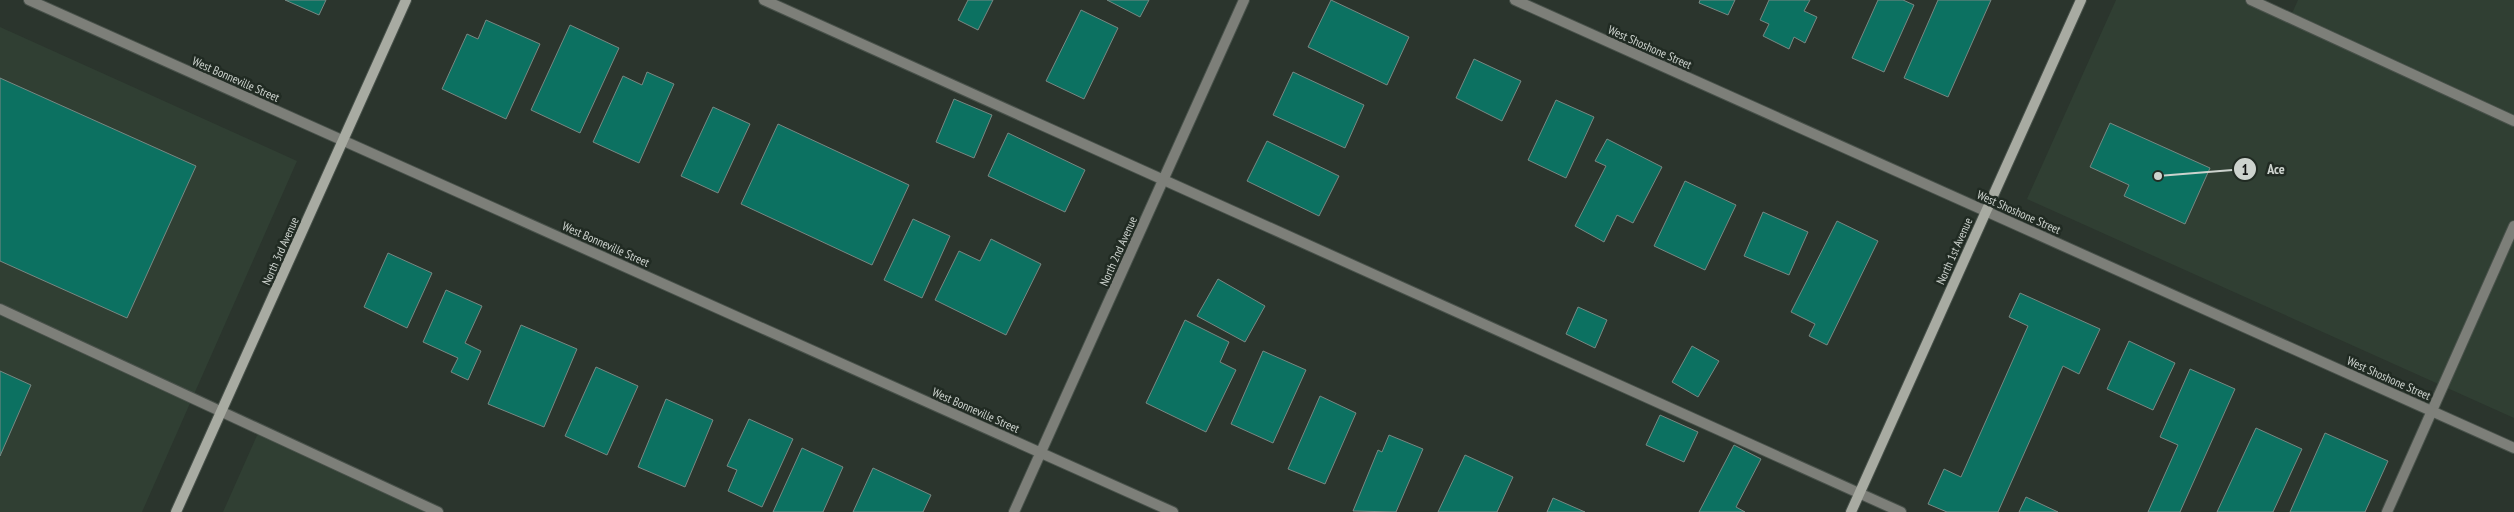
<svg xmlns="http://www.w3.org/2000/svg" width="2514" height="512" font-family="'PT Sans Narrow',sans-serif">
<rect width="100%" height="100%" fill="#2b352d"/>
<!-- built -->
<path fill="#303f33" d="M2116 0H2249L2290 18 2298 0H2514V418L2027 199Z
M0 27 297 161 142 512H0Z
M259 431 439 512H223Z"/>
<!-- building -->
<path fill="#0c7161" stroke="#788883" d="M285 0H326L319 15Z
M968 0H993L978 30 958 20Z
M1107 0H1149L1140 17Z
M1331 0 1409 37 1387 85 1308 47Z
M1700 0H1735L1728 15 1699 3Z
M1769 0H1810L1804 11 1817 17 1805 43 1794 37 1789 49 1763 36 1769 24 1760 20Z
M1878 0H1903L1914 5 1884 72 1852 58Z
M1938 0H1991L1948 97 1904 78Z
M1081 10 1118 28 1084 99 1046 81Z
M486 20 540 44 506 119 442 89 467 34 478 39Z
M570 25 619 48 580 133 531 110Z
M1474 59 1521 81 1502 121 1456 98Z
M647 72 674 84 639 163 593 142 623 76 642 85Z
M1293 72 1364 105 1345 148 1273 115Z
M0 78 196 166 127 318 0 261Z
M954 99 992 115 974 158 936 142Z
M1556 100 1594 117 1566 178 1528 160Z
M713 107 750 124 718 193 681 176Z
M2110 123 2210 168 2185 224 2124 196 2129 185 2090 167Z
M778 124 909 185 872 265 741 204Z
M1008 133 1085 170 1065 212 988 176Z
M1607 139 1662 167 1633 223 1617 215 1604 242 1575 226 1606 166 1595 161Z
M1267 141 1339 176 1319 216 1247 181Z
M1685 181 1736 205 1705 270 1654 246Z
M1763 212 1808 232 1789 275 1744 256Z
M913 219 950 236 922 298 884 280Z
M1837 221 1878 241 1827 345 1809 336 1815 324 1791 312Z
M991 239 1041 264 1006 335 935 300 959 251 980 261Z
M388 253 432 273 407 328 364 307Z
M1218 279 1265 306 1245 342 1197 316Z
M446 290 482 306 465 343 481 351 468 380 451 372 458 358 423 342Z
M2020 293 2100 329 2079 374 2063 366 1998 512H1947L1928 504 1944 469 1961 477 2028 326 2009 317Z
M1578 307 1607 320 1595 348 1566 334Z
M1185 320 1229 342 1220 362 1236 370 1206 432 1146 403Z
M521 325 577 349 544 427 488 404Z
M2129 341 2175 363 2153 410 2107 389Z
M1692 346 1719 361 1698 397 1672 382Z
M1263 351 1306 370 1273 443 1231 424Z
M596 367 638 386 607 455 565 436Z
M2190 369 2235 389 2180 512H2148L2178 445 2160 437Z
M0 371 31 385 0 456Z
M1320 396 1356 413 1325 484 1288 469Z
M666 399 713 420 685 487 638 467Z
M1660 415 1698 432 1684 462 1646 445Z
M749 419 793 439 762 507 728 491 737 470 727 466Z
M2256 428 2302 449 2273 512H2217Z
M2325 433 2388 461 2365 512H2290Z
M1389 435 1423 449 1396 512 1353 511 1378 450 1382 452Z
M1734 445 1761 459 1736 507 1745 512H1699Z
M802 448 843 467 823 512H773Z
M1465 455 1513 477 1497 512H1438Z
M873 468 931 495 923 512H853Z
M2026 497 2058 512H2019Z
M1553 498 1585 512H1547Z"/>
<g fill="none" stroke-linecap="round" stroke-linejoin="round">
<defs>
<path id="lane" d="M764 0 1901 512
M2251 0 2514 121
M0 309 438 512
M2387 512 2514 226"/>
<path id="street" d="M29 0 1173 512
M1515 0 2514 448
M1014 512 1244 0"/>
<path id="secondary" d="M176 512 406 0
M1851 512 2081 0"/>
</defs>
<!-- lane casing -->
<use href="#lane" stroke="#48514a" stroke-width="12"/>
<!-- street casing -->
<use href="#street" stroke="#48514a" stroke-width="12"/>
<!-- secondary casing -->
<use href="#secondary" stroke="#48514a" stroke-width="12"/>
<!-- lane -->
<use href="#lane" stroke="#7d7f79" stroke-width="10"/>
<!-- street -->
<use href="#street" stroke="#7d7f79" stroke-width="10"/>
<!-- secondary -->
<use href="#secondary" stroke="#a8aba2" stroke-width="10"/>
</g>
<g text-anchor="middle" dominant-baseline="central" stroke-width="5" stroke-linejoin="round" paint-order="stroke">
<!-- street labels -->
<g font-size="12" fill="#cdd3ce" stroke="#212b23">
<text transform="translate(1650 47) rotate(24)">West Shoshone Street</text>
<text transform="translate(236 79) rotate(24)">West Bonneville Street</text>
<text transform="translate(2019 212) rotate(24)">West Shoshone Street</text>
<text transform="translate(606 244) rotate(24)">West Bonneville Street</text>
<text transform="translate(280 251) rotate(-66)">North 3rd Avenue</text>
<text transform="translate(1118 251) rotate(-66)">North 2nd Avenue</text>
<text transform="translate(1954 251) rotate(-66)">North 1st Avenue</text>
<text transform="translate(2389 378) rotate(24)">West Shoshone Street</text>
<text transform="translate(976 410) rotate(24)">West Bonneville Street</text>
</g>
</g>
<!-- callouts -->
<path fill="none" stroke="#cdd3ce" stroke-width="2" d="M2158 176L2245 169"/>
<g fill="#cdd3ce" stroke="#212b23" stroke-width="2">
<circle cx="2158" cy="176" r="5"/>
<circle cx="2245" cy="169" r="12"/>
</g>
<g font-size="15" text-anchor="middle" font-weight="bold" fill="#111">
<text x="2245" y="175">1</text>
</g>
<g font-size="14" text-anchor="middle" font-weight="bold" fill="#cdd3ce" stroke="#212b23" stroke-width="5" stroke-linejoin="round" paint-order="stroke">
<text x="2276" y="174">Ace</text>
</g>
</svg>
